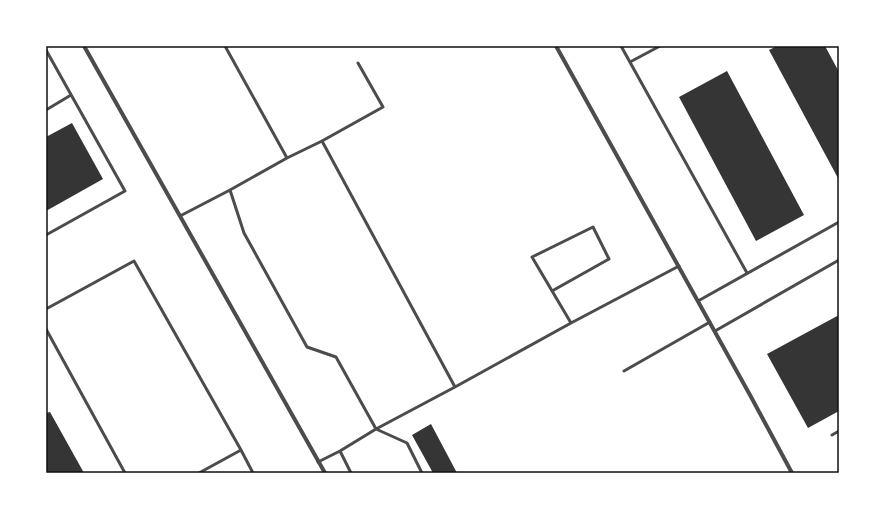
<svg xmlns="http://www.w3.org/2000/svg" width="885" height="519" font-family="Karla,sans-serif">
<rect width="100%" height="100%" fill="#fff"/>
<!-- building -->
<path fill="#353535" d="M777 46H825L839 72V180L769 50Z
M727 71 804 215 756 241 679 97Z
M72 123 103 179 46 211V137Z
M839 315V411L808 428 767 354Z
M50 412 84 473H46V413Z
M431 424 457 473H433L412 435Z"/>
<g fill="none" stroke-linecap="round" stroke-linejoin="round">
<!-- service -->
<path stroke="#4c4c4c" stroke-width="3" d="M225 46 287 158
M621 46 747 273
M46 50 125 191 46 235
M630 62 660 46
M46 110 71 95
M322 141 383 107 358 63
M180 216 230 190
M552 291 609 259 593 227 532 257 571 323 679 266
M698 301 839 222
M46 309 134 261 241 450 253 473
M46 329 125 473
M715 331 839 260
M624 371 710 322
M832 435 839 431
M318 462 340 451
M199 473 241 450
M351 473 340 451 376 429 455 387 571 323
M422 473 407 443 376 429 336 357 307 347 244 233 230 190 287 158 322 141 455 387"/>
<!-- minor -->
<path stroke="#4c4c4c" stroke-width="4" d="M84 46 325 473
M556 46 750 395 792 473"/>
</g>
<!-- border -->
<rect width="885" height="519" fill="none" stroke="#ffffff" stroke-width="94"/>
<rect x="47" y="47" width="791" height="425" fill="none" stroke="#111" stroke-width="1.5"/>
</svg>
